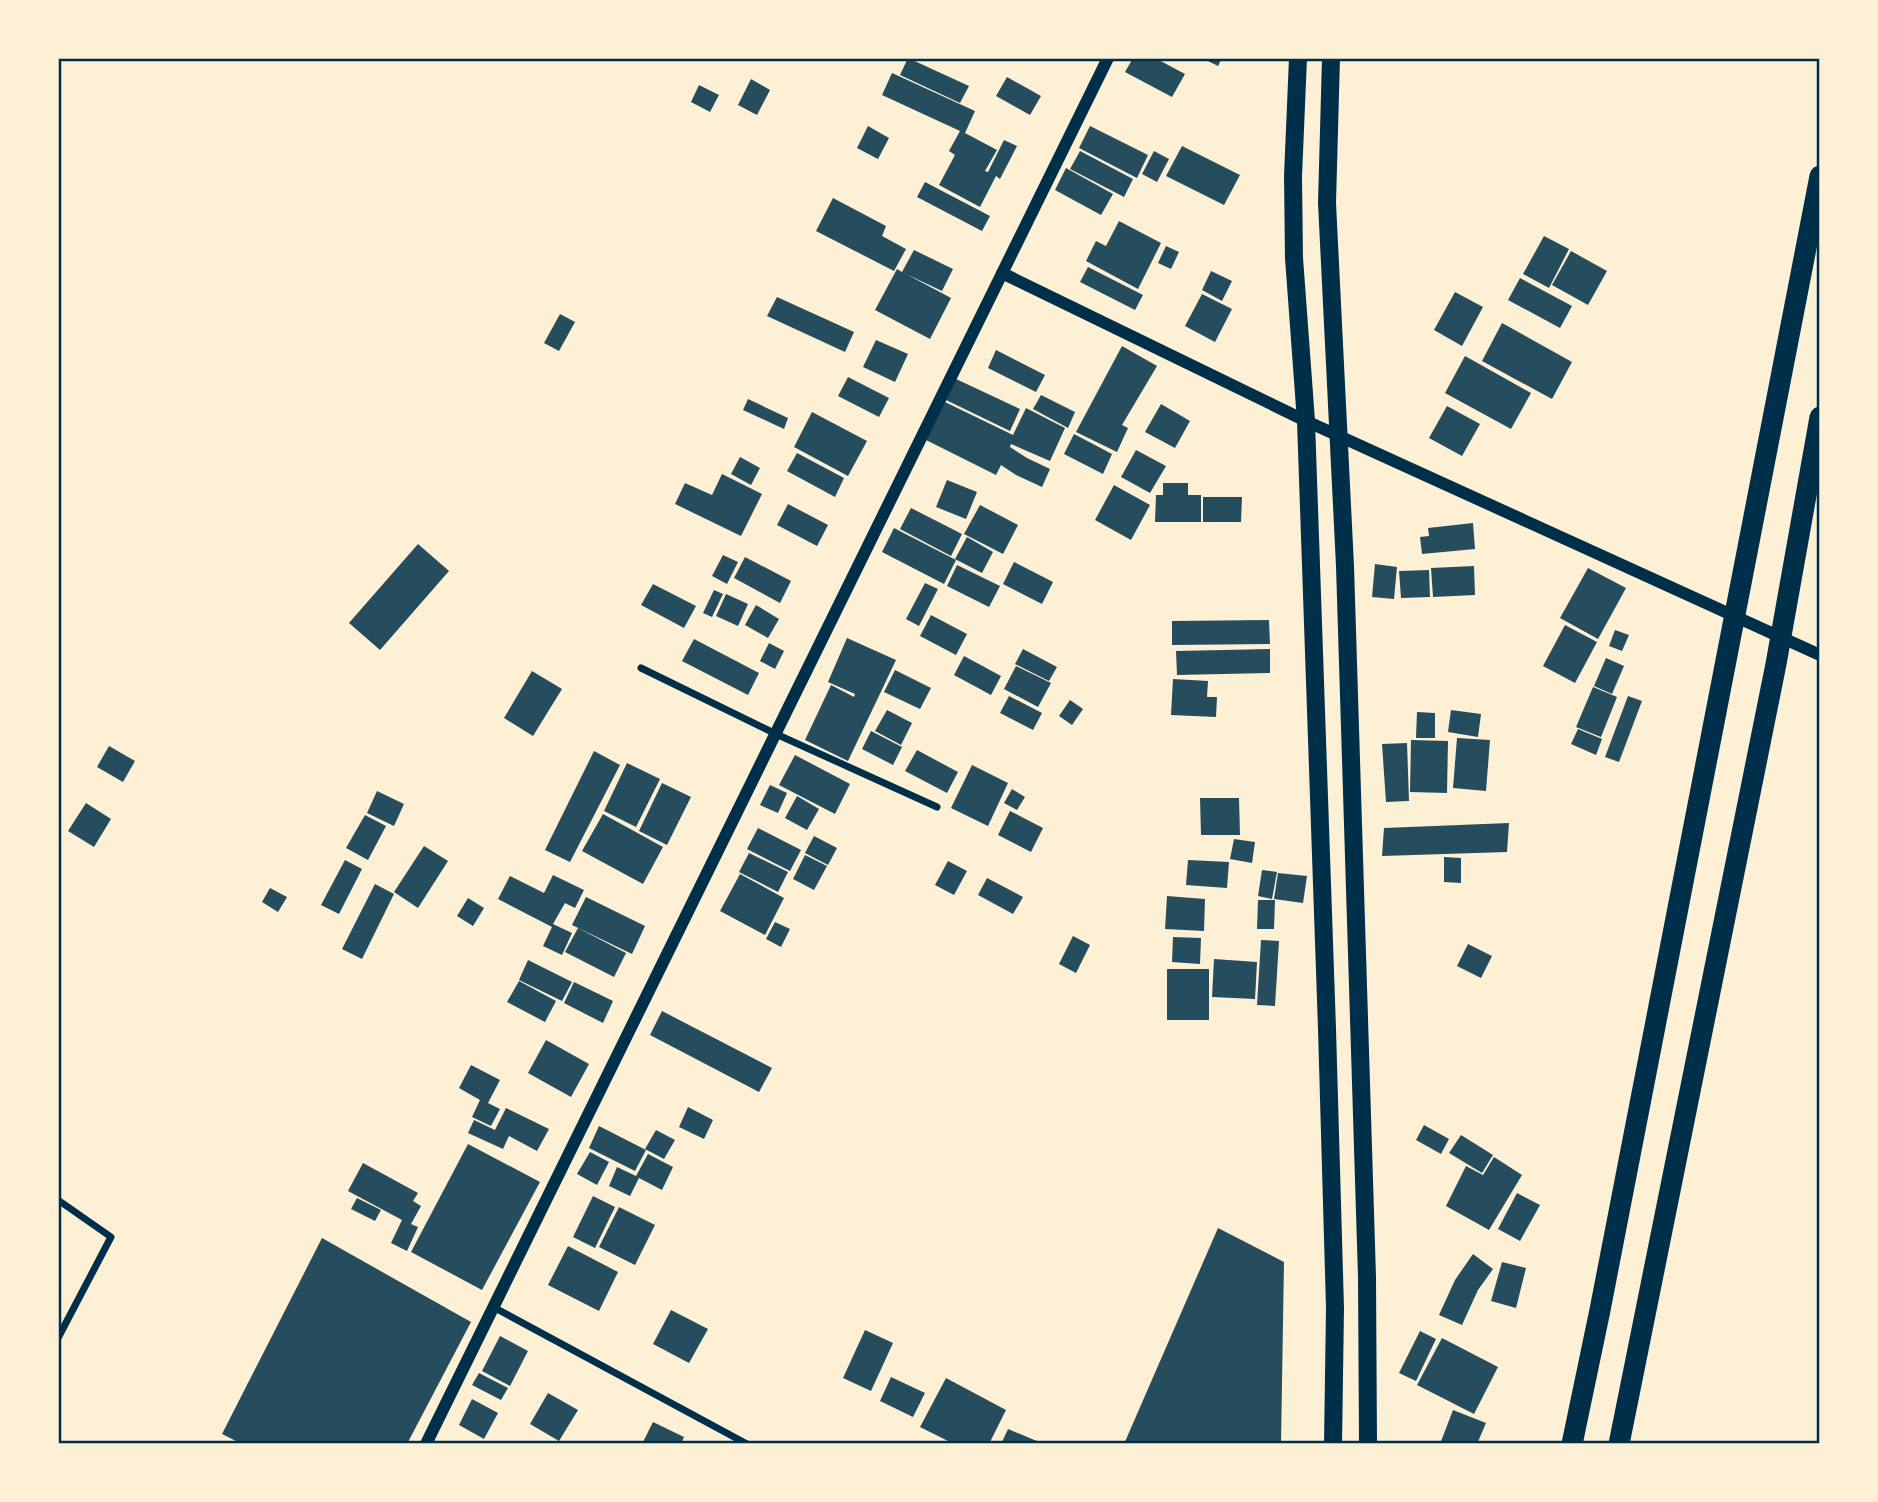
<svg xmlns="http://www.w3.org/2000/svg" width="1878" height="1502" font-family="Lato,sans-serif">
<rect width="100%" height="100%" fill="#fdf0d5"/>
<!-- building -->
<path fill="#264d5e" d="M908 58 969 86 960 103 900 75Z
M1133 58H1155L1185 74 1172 97 1125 72Z
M1202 58H1222L1218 66Z
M892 73 975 111 965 133 997 150 985 171 988 172 1004 140 1017 146 1000 179 996 176 980 207 939 185 955 155 949 151 960 131 882 95Z
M1007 77 1041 96 1030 115 996 96Z
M751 79 770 90 757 115 738 105Z
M699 85 719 95 710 112 691 102Z
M868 126 889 138 878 159 857 148Z
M1090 126 1148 155 1137 178 1079 148Z
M1182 146 1240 175 1224 205 1166 176Z
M1080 151 1133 179 1124 197 1070 169Z
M1154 151 1169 159 1157 182 1142 174Z
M1066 168 1113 194 1101 215 1055 190Z
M925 182 990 216 982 231 917 197Z
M833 198 886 226 882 236 906 249 894 271 816 231Z
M1119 221 1161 243 1138 289 1086 261 1096 241 1106 246Z
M1544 236 1569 249 1549 288 1523 274Z
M1166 246 1179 252 1171 269 1158 263Z
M914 250 953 269 942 291 906 274 951 298 930 339 875 310 897 269 902 272Z
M1571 251 1607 271 1588 305 1552 285Z
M1088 267 1143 295 1135 310 1080 282Z
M1211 271 1232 281 1222 301 1202 290Z
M1520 278 1572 306 1560 328 1508 300Z
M1455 292 1483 307 1462 346 1434 330Z
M1202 294 1232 309 1215 342 1185 326Z
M777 297 854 332 845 352 767 316Z
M560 314 575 322 559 351 544 343Z
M1502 323 1572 362 1552 399 1482 361Z
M876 340 908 354 895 382 863 367Z
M1122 346 1157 366 1122 425 1128 428 1117 452 1076 432Z
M996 350 1045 375 1036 392 988 368Z
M1465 356 1531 393 1511 429 1445 393Z
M848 377 889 398 879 417 838 396Z
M956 379 1020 409 1010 431 946 400Z
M1041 395 1075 412 1068 428 1033 409Z
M748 399 788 418 784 429 743 410Z
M945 402 1013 435 1026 408 1065 428 1050 461 1011 444 1010 447 1027 458 1050 469 1042 487 1016 475 1001 465 996 475 926 440Z
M1161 404 1190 421 1175 448 1145 432Z
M1447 406 1480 424 1462 456 1429 438Z
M812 412 867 441 848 476 794 447Z
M1074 434 1112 454 1103 474 1064 454Z
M1136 450 1166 466 1150 493 1121 477Z
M797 453 844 478 835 497 787 471Z
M740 457 760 468 751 485 731 474Z
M722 474 762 494 741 536 675 504 685 483 712 495Z
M947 480 977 492 966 519 936 507Z
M1163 483H1188V495H1201V522H1155L1156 495H1163Z
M1114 485 1150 505 1131 540 1095 520Z
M1203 497H1242L1241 522H1203Z
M788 504 828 525 817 546 777 525Z
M980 505 1018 525 1003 554 964 534Z
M911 508 962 534 951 556 900 529Z
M1473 523 1475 549 1422 554 1420 537 1429 536 1428 528Z
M894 528 956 560 944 584 882 552Z
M967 537 993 552 982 573 955 559Z
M418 544 449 571 380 650 349 623Z
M723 555 738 562 727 584 712 576Z
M745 557 791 581 780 603 734 578Z
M1014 562 1053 582 1042 604 1003 584Z
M1375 564 1397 567 1394 599 1372 597Z
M957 565 1000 586 989 607 947 586Z
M1474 566 1475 595 1433 597 1431 568Z
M1588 568 1626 588 1598 639 1560 618Z
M1429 570 1430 597 1401 598 1399 571Z
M925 583 938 589 919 626 906 619Z
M653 584 696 606 684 628 641 605Z
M714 590 723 594 712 617 703 613Z
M726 594 748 604 738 626 716 616Z
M756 605 779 619 768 638 745 625Z
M931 615 967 634 956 655 920 636Z
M1269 620 1270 644 1172 645V621Z
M1565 625 1597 642 1575 683 1543 666Z
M1615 630 1629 635 1622 651 1609 646Z
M847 638 896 660 848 761 805 740 831 685 854 697 855 694 828 682Z
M694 639 759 673 748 695 682 661Z
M769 643 784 651 775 669 760 661Z
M1023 649 1057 667 1049 681 1015 664Z
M1270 649V673L1177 675 1176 651Z
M964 656 1001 676 991 695 954 675Z
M1606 658 1624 666 1612 694 1594 686Z
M1016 666 1051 683 1038 707 1004 689Z
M895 670 931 688 920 709 884 692Z
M532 671 562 689 533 736 504 718Z
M1173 679 1208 681 1207 697H1217L1216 717 1171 715Z
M1593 687 1617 697 1601 737 1576 727Z
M1009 696 1042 713 1033 730 1000 713Z
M1628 696 1642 701 1619 762 1605 757Z
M1070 700 1083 709 1072 725 1059 716Z
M887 710 912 723 901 745 875 731Z
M1451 710 1481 714 1478 737 1448 732Z
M1417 712 1435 713V738H1416Z
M1578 729 1602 739 1596 755 1571 744Z
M871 731 902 747 893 765 862 749Z
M1457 738 1490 740 1486 791 1453 788Z
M1411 740 1448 741 1447 793 1410 792Z
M1407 743 1409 801 1386 802 1382 744Z
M109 746 135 761 123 782 97 767Z
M917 750 958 772 947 793 905 771Z
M594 751 620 765 570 862 545 850Z
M795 755 850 784 835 814 779 785Z
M627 763 660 779 636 827 604 811Z
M972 765 1008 783 988 826 951 808Z
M662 783 691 797 667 845 639 831Z
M770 785 787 793 778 813 760 805Z
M1012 789 1025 797 1017 810 1004 803Z
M377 791 404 804 394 826 367 813Z
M797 796 819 809 807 830 785 818Z
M1200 798H1239L1240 835H1201Z
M86 803 111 819 94 847 68 831Z
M1010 811 1043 828 1031 852 998 835Z
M603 814 663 847 643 884 582 851Z
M365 815 386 826 368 860 346 848Z
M1509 823 1507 852 1382 856 1384 828Z
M758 828 801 850 790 871 747 849Z
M814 836 837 848 828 865 805 853Z
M1234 839 1255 842 1252 863 1230 859Z
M424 846 448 861 418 908 394 892Z
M749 853 788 872 778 892 739 872Z
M805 855 827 866 814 890 793 879Z
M1444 857 1461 858V883L1444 882Z
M345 860 362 869 339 914 321 905Z
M1188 860 1229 862 1227 888 1186 885Z
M948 861 967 871 954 895 935 885Z
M1262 870 1277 872 1272 899 1258 896Z
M1278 873 1307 876 1303 903 1274 899Z
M740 874 784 898 765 935 720 911Z
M553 875 584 890 575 908 565 903 553 924 572 933 562 955 543 946 552 927 498 899 510 876 544 893Z
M987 878 1023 897 1013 914 978 895Z
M375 884 394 894 362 959 342 949Z
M270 888 287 897 278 912 262 902Z
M1167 896 1205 899 1204 931 1165 929Z
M586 897 645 926 632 954 572 925Z
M468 898 484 908 473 926 457 916Z
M1258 900H1275L1274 929H1257Z
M775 922 790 929 781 947 766 939Z
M578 928 626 953 614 977 565 952Z
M1073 936 1090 945 1076 973 1059 964Z
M1173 937 1201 938 1200 964 1172 962Z
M1261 940 1279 941 1275 1006 1257 1005Z
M1468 944 1492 956 1481 978 1457 966Z
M1214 959 1257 962 1255 999 1212 997Z
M528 960 572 982 562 1001 519 980Z
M1167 969H1209V1020H1167Z
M519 981 556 1001 545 1022 507 1002Z
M574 982 613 1001 603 1023 564 1003Z
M662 1011 772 1068 759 1092 650 1035Z
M546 1040 589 1064 571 1097 528 1073Z
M471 1065 500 1080 488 1103 500 1109 491 1126 472 1117 480 1100 459 1088Z
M688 1107 713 1120 704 1139 679 1127Z
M506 1108 549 1129 537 1151 509 1136 503 1149 468 1133 474 1120 495 1130Z
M1424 1125 1449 1139 1441 1154 1416 1140Z
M599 1126 646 1150 635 1171 589 1148Z
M656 1130 675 1140 664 1159 645 1149Z
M1461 1135 1493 1155 1482 1173 1449 1153Z
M468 1144 540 1182 482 1290 411 1252Z
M590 1152 609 1162 597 1185 577 1174Z
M648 1154 673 1167 662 1190 639 1178 630 1196 609 1186 617 1167 636 1176Z
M1494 1157 1522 1175 1489 1230 1446 1206 1466 1166 1483 1175Z
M363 1163 418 1193 413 1201 421 1206 411 1224 418 1227 407 1251 391 1243 402 1220 348 1191Z
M1517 1193 1540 1205 1520 1241 1498 1229Z
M593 1196 615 1207 595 1248 573 1237Z
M357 1198 381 1210 375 1221 351 1209Z
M619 1207 655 1225 635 1265 599 1247Z
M1218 1228 1284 1262 1281 1444H1124Z
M322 1238 471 1322 407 1444H242L222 1434Z
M568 1246 618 1272 599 1311 548 1285Z
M1473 1254 1493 1269 1478 1290 1462 1325 1439 1315 1455 1280Z
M1502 1262 1526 1268 1516 1308 1491 1301Z
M671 1310 708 1329 689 1363 653 1344Z
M865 1330 893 1343 871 1391 843 1378Z
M1420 1331 1436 1339 1416 1381 1399 1373Z
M500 1336 528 1351 510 1386 482 1371Z
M1442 1338 1498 1367 1474 1414 1417 1385Z
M479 1373 508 1388 501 1400 472 1385Z
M891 1377 925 1393 913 1417 880 1401Z
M946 1378 1006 1410 989 1444H954L920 1427Z
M548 1393 578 1410 559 1441 530 1424Z
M472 1399 498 1413 484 1439 459 1425Z
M1453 1410 1486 1423 1477 1444H1440Z
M653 1422 684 1437 681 1444H642Z
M1008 1429 1044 1444H1001Z"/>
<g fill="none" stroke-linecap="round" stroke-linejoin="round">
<!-- minor -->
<path stroke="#003049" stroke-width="7" d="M641 668 776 734 937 807
M58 1200 111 1237 58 1338
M495 1308 747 1444"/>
<!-- tertiary -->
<path stroke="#003049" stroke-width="12" d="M1002 273 1306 421 1820 655
M426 1444 1108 58"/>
<!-- primary -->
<path stroke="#003049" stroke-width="18" d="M1298 58 1293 176 1294 258 1306 421 1327 1029 1335 1308 1333 1444
M1331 58 1327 203 1345 566 1367 1277 1368 1444"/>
<!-- motorway -->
<path stroke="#003049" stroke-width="21" d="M1572 1444 1600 1310 1820 176
M1619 1444 1776 664 1820 417"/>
</g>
<!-- border -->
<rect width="1878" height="1502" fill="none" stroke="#fdf0d5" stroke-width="119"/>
<rect x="60" y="60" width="1758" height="1382" fill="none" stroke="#003049" stroke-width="2.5"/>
</svg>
